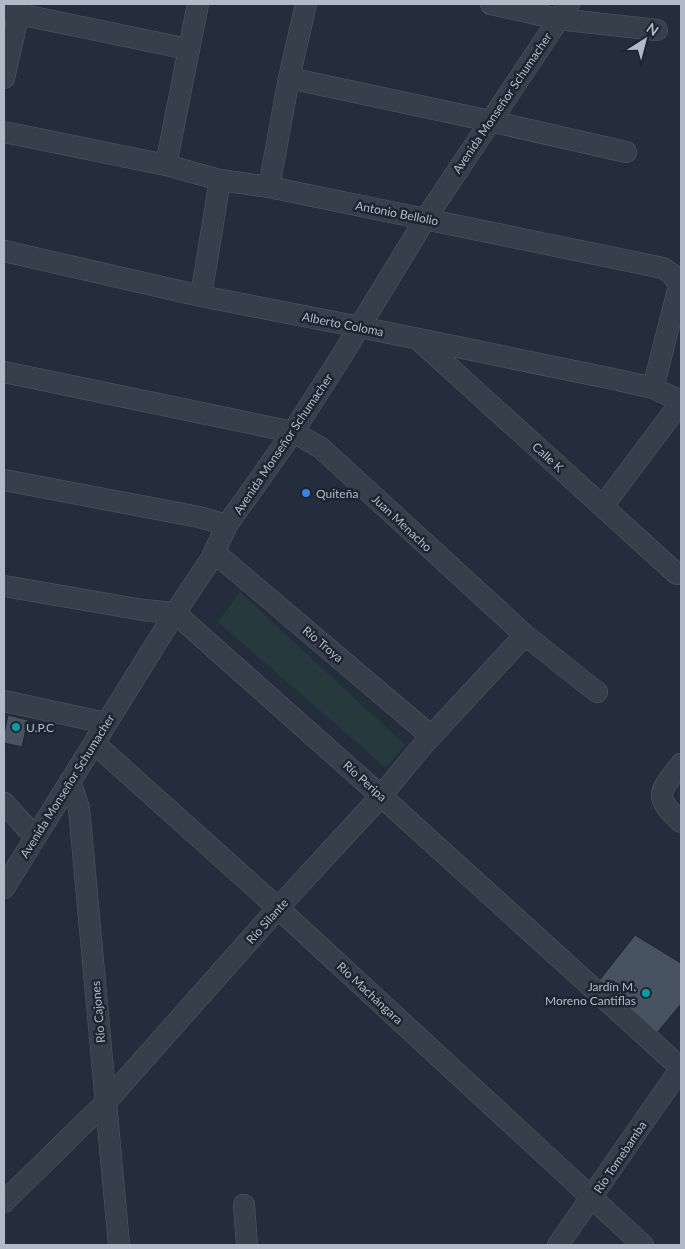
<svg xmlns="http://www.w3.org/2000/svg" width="685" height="1249" font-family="Lato,sans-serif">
<rect width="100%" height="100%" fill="#242d3b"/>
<!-- green -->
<path fill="#26393c" d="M240 592 405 745 386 768 218 622Z"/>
<!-- building -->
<path fill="#485362" stroke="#1f2632" d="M8 715 28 720 22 747 4 743V734Z
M635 935 681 963V1004L656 1034 598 982Z"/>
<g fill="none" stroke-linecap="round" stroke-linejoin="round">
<defs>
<path id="minor" d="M491 4 558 19 657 30
M4 11 188 49
M4 78 21 4
M289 78 490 121 626 152
M4 132 166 165 220 180 269 187 663 268 673 275 679 286 653 388
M166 165 198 4
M269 187 289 78 306 4
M4 251 201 296 360 327 618 380 653 388 681 401
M201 296 220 180
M419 340 677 574
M4 372 293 432 321 448 525 635 597 692
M4 480 199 517 227 525
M603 506 681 402
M214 552 431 736
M4 586 143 610 175 613 381 796 681 1068
M4 701 106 723
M94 743 278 908 643 1245
M681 764C660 791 652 796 681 822
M70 781 79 808 119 1245
M4 803 35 837
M4 888 175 613 211 559 227 525 293 432 341 357 426 218 569 4
M4 1202 106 1102 278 908 381 796 423 745 525 635
M244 1205 247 1245
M558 1245 681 1068"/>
</defs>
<!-- minor casing -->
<use href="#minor" stroke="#535a66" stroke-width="22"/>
<!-- minor -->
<use href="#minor" stroke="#373f4b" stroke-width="21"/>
</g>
<!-- markers -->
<circle fill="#3f7fe0" stroke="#1d2530" stroke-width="2" cx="306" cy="493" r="5"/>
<g fill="#0f9aa8" stroke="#1d2530" stroke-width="2">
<circle cx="16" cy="727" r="5"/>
<circle cx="646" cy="993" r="5"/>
</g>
<g text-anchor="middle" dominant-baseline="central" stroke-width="5" stroke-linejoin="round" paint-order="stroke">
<!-- street labels -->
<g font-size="12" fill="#b3bac7" stroke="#1d2530">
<text transform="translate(502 103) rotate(-56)">Avenida Monseñor Schumacher</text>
<text transform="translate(397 213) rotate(11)">Antonio Bellolio</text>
<text transform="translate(343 324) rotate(11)">Alberto Coloma</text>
<text transform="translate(283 444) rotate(-56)">Avenida Monseñor Schumacher</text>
<text transform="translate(548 457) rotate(42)">Calle K</text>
<text transform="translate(402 523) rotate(43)">Juan Menacho</text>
<text transform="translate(323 644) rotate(40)">Río Troya</text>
<text transform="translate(365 781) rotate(42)">Río Peripa</text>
<text transform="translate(67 786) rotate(-58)">Avenida Monseñor Schumacher</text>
<text transform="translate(267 921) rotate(-48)">Río Silante</text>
<text transform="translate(370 993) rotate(43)">Río Machángara</text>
<text transform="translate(98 1012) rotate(-95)">Río Cajones</text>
<text transform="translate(620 1157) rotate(-56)">Río Tomebamba</text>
</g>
<!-- poi labels -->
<g font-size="12" fill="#b3bac7" stroke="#1d2530" text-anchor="start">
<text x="316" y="493">Quiteña</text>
<text x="26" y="727">U.P.C</text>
<text x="636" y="986" text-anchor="end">Jardín M.<tspan x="636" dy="14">Moreno Cantiflas</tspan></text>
</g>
</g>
<!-- border -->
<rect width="685" height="1249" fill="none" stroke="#b3bac7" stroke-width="10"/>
<!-- north arrow -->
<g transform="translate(645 40) rotate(36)" stroke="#1d2530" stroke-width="4" paint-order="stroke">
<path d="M0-4L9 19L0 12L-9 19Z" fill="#b3bac7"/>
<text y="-8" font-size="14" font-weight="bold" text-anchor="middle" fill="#b3bac7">N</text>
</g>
</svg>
